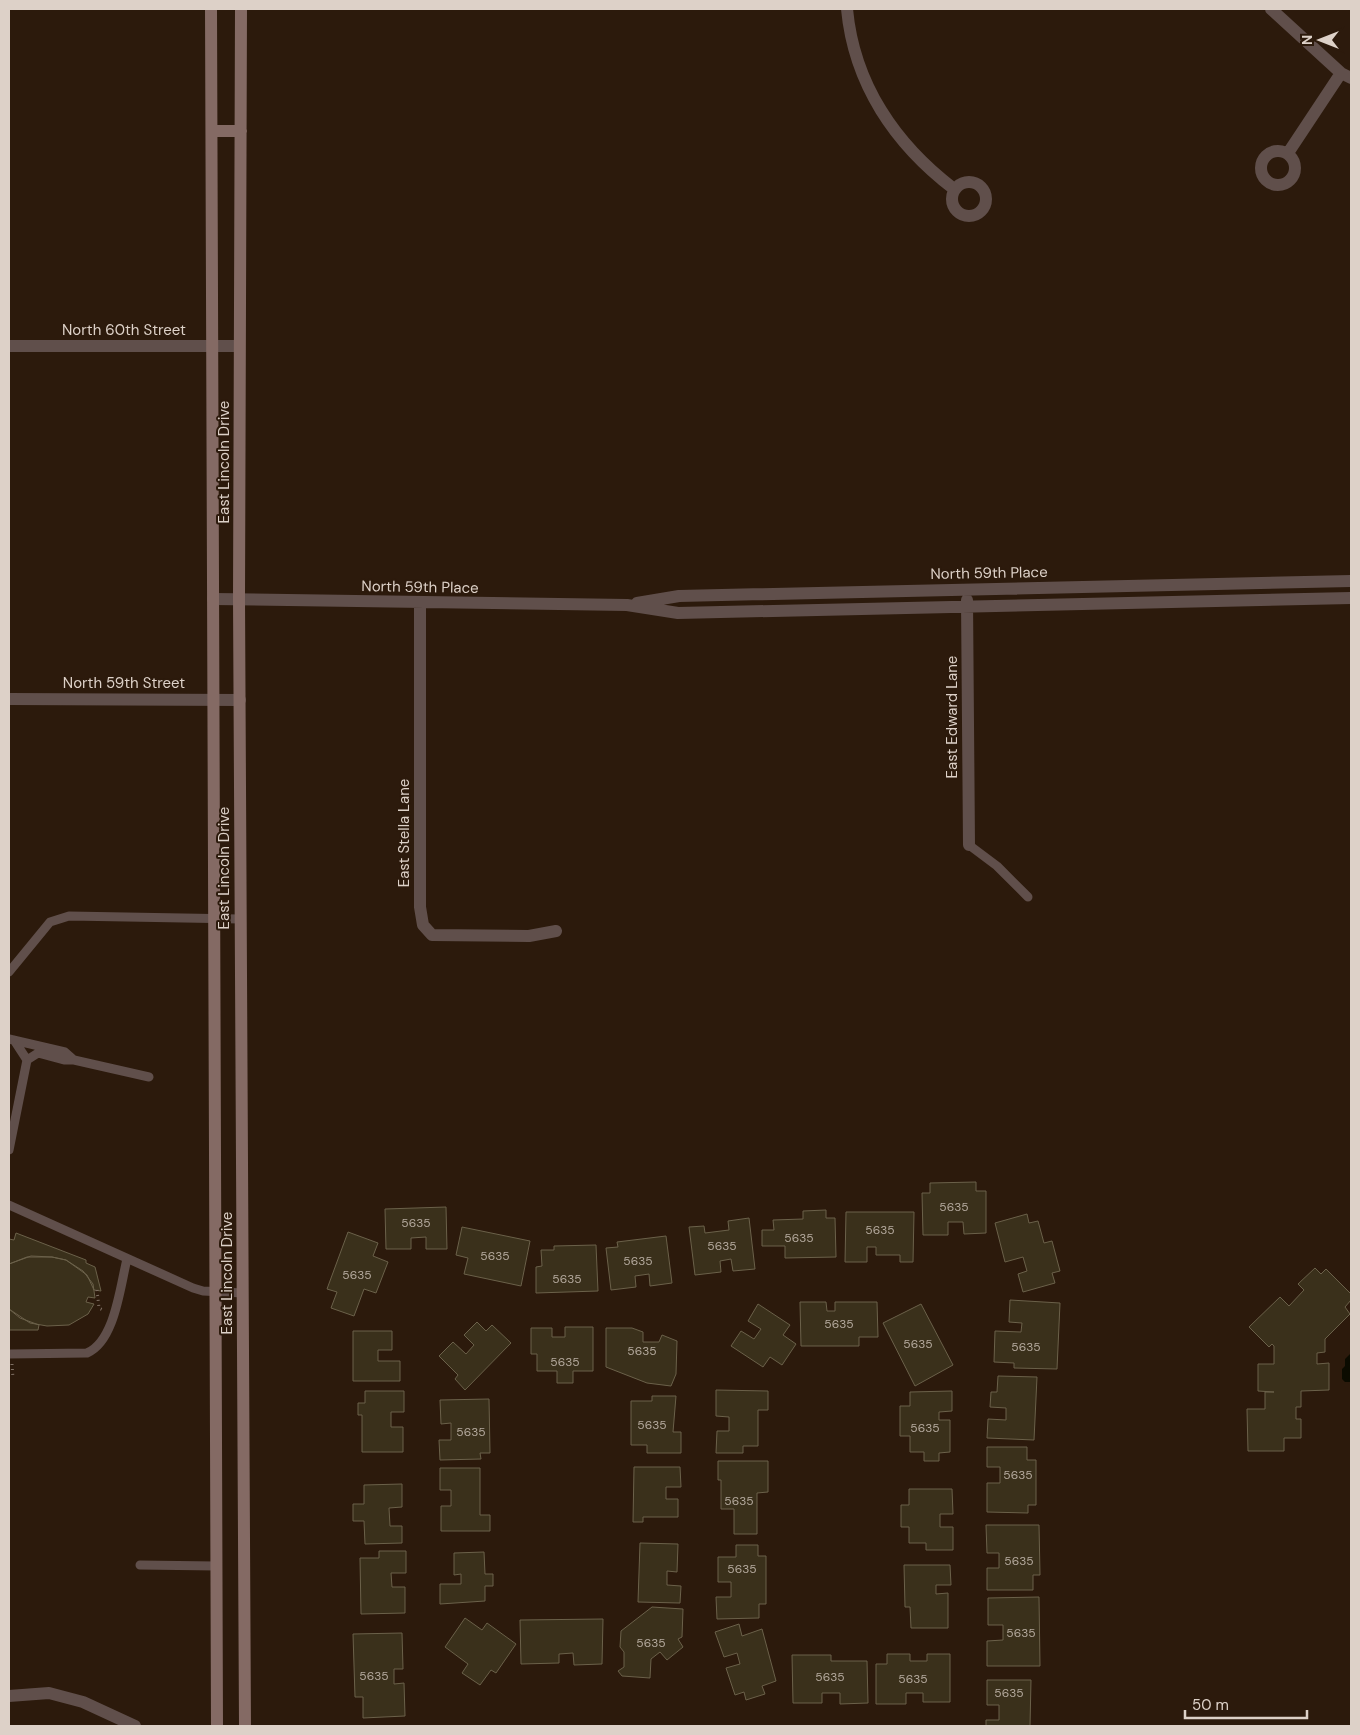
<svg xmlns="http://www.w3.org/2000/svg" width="1360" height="1735" font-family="'DM Sans',sans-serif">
<rect width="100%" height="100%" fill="#2c1a0c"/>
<!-- water -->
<path fill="#0b0b00" d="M1351 1353V1382H1345L1342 1379V1369L1345 1366V1359Z"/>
<!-- building -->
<path fill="#3a301b" stroke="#6b614a" d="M976 1182V1191H986V1233L964 1234 963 1222H948V1235H923L922 1193H930V1183Z
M446 1207 447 1249H426V1237L411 1238V1249H386L385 1209Z
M826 1210V1218H835L836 1257 785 1258V1246H762V1230H774L773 1220 803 1219V1211Z
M846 1212H914L913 1262H900V1255H876V1247H867V1262H845Z
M1027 1214 1029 1223 1038 1221 1044 1243 1052 1241 1060 1271 1052 1273 1055 1283 1023 1292 1018 1274 1027 1271 1023 1257 1005 1262 995 1223Z
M749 1218 755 1269 733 1271 731 1259 720 1261 721 1272 695 1275 689 1227 704 1226 705 1233 729 1230 728 1221Z
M462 1227 530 1241 521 1286 464 1274 468 1258 456 1255Z
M348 1232 378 1243 373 1256 388 1262 376 1293 364 1289 354 1316 331 1308 337 1292 327 1289Z
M16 1233 86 1260V1263L95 1267 101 1291 94 1290 87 1275 66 1260 52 1257 31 1256 9 1264V1239L14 1240Z
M666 1236 672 1283 650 1286 649 1274 635 1276 636 1287 611 1290 606 1248 618 1247 617 1242Z
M596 1245 598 1291 536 1293V1267L542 1266 541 1250H554V1246Z
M27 1257H52L66 1260 83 1271 93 1284 95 1298 88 1297 86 1302 94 1304 88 1314 69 1325 47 1326 30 1323 9 1309V1264Z
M1315 1268 1321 1274 1326 1269 1351 1294V1300L1345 1307 1350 1314 1325 1339V1352L1317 1353V1364L1329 1363V1390L1301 1391V1407H1296V1419H1301V1438H1284V1451H1248L1247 1409H1265V1392H1274L1258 1391V1364H1274V1346L1272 1344 1269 1347 1249 1327 1280 1297 1289 1306 1304 1290 1298 1284Z
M1010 1300 1060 1303 1057 1369 1014 1368V1363L994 1362 995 1331 1021 1332 1022 1323 1009 1322Z
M800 1302H826L827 1311H835V1302H877L878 1337H859V1346H801Z
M758 1304 790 1325 783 1335 796 1344 782 1365 770 1357 763 1367 731 1346 741 1331 754 1339 761 1329 748 1321Z
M921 1304 953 1365 915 1386 883 1323Z
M9 1309 20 1318 39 1325 38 1330H9Z
M477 1322 486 1331 492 1325 511 1343 465 1390 455 1379 458 1375 439 1356 453 1342 466 1354 474 1345 464 1335Z
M565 1327H593V1371H573V1383H557V1371H537V1354H531V1328H552V1337H565Z
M606 1328H632L643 1332V1342H659L662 1335 677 1341 676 1374 671 1386 647 1383 606 1367Z
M353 1331H392V1350H378V1361H400V1381H353Z
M998 1376 1037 1377 1034 1440 987 1438 988 1419 1006 1420V1408L990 1407 991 1392H997Z
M716 1390 768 1391V1410H758V1446H743V1453H716L717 1431H729V1417L716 1416Z
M365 1391H404V1412H391V1427H403V1452H362V1415H358V1403H365Z
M952 1391V1411L939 1412V1420H950V1452L939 1453V1461H924V1452H910V1436H900V1406H910V1392Z
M652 1396H676L673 1432H681V1453H647V1445H631V1401H652Z
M489 1399 490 1453H480L481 1459 440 1460 439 1440H451V1423L441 1424 440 1400Z
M987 1447H1027V1460H1036V1505H1028V1513L987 1512V1483H1000V1467H987Z
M718 1461H768V1492L757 1493V1534H734V1509H721V1480H718Z
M634 1467H680L681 1487H666V1499H678V1517H643V1522H633Z
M440 1468H480V1515H490V1531H441V1506H451V1490H440Z
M402 1484V1507L389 1508 390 1526H402V1543L365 1544 364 1521H353V1504H364V1485Z
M909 1489H952L953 1514H940V1527H953V1550H926V1543H909V1527H901V1505H909Z
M986 1525H1039L1040 1575H1033V1590H987V1568H999V1553H987Z
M640 1543 678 1544 677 1572 667 1571V1585L681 1586 680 1603 638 1602Z
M736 1545H758V1556H766V1604H759V1618L717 1619 716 1597H731V1582H718V1557H736Z
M379 1551H406V1573H391L392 1587H405V1613L361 1614 360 1558H379Z
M484 1552 485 1574H493V1586H485V1601L440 1604V1584H461V1574L454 1575V1553Z
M904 1565H950L951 1585H936V1594L948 1593V1628H911L910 1607H905Z
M1039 1597 1040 1666H987V1641L1003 1640V1625H988V1598Z
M652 1607 683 1609 682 1637 678 1639 683 1647 667 1660 660 1652 651 1659 650 1678 622 1676 618 1671 624 1667V1652L620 1647 621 1631Z
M465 1618 482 1630 487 1623 516 1644 496 1673 491 1670 480 1685 462 1673 468 1664 445 1647Z
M603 1619 602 1664 574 1665 573 1653 559 1654V1663L521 1664 520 1620Z
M739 1624 742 1636 762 1629 776 1681 762 1686 765 1694 746 1700 744 1692 735 1695 726 1668 740 1664 737 1653 724 1657 715 1632Z
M402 1633 403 1669H394V1684L404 1683 405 1716 363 1718V1697H355L353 1634Z
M887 1654H910V1661H927V1654H950V1702H923V1693H906V1704H876V1664H887Z
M792 1655H831V1661H867L868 1703 840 1704V1693H822V1703H793Z
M987 1680H1031L1030 1726H986V1720H999V1705H987Z"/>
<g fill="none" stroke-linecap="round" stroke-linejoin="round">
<!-- path -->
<path stroke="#7f7064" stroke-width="3" stroke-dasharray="1 4" stroke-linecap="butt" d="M97 1290 99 1308 103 1310
M12 1364 13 1378"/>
<!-- service -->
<path stroke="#604f4b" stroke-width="9" d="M969 845 997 866 1028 897
M9 972 50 922 69 916 241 919
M9 1039 65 1052 74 1060H64L38 1053 27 1060 9 1150
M14 1040 27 1060
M74 1060 149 1077
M9 1205 193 1288 203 1291 243 1293
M9 1354 87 1353C115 1341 120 1287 127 1259
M140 1565 216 1566"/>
<!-- minor -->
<path stroke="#604f4b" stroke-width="12" d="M847 9C854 84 895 144 954 189
M1271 9 1341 73 1351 78
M1261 168a17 17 0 1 1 34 0a17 17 0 1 1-34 0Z
M1288 153 1341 73
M952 199a17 17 0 1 1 34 0a17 17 0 1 1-34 0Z
M9 346H239
M213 599 627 605 678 613 1351 598
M967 600 969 845
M420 603V907L423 925 432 935 529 936 556 931
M637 603 679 596 1351 581
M9 699 240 700
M9 1696 49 1693 83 1702 135 1726"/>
<!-- secondary -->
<path stroke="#846a64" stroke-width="12" d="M211 9 217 1726
M241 9 239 599 245 1726
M212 131H241"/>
</g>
<g text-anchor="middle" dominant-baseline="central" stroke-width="4" stroke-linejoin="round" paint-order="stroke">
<!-- number labels -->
<g font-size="12" fill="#b4a99d">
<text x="954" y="1207">5635</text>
<text x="416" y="1223">5635</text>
<text x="880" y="1230">5635</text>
<text x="799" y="1238">5635</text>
<text x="722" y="1246">5635</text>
<text x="495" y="1256">5635</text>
<text x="638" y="1261">5635</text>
<text x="357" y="1275">5635</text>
<text x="567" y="1279">5635</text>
<text x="839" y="1324">5635</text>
<text x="918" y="1344">5635</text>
<text x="1026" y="1347">5635</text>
<text x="642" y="1351">5635</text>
<text x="565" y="1362">5635</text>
<text x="652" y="1425">5635</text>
<text x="925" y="1428">5635</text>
<text x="471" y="1432">5635</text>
<text x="1018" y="1475">5635</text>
<text x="739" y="1501">5635</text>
<text x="1019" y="1561">5635</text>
<text x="742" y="1569">5635</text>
<text x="1021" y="1633">5635</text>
<text x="651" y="1643">5635</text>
<text x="374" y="1676">5635</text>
<text x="830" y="1677">5635</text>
<text x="913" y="1679">5635</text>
<text x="1009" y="1693">5635</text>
</g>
<!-- street labels -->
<g font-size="15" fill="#ddd1c8" stroke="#2c1a0c">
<text x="124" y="330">North 60th Street</text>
<text transform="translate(224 462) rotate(-90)">East Lincoln Drive</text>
<text transform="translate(989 573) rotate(-1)">North 59th Place</text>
<text transform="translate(420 587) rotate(1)">North 59th Place</text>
<text x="124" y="683">North 59th Street</text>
<text transform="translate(952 717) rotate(-90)">East Edward Lane</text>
<text transform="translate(404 833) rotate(-90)">East Stella Lane</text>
<text transform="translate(224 868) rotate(-90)">East Lincoln Drive</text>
<text transform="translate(227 1273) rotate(-90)">East Lincoln Drive</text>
</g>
</g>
<!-- border -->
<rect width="1360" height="1735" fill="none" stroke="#ddd1c8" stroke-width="20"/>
<!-- north arrow -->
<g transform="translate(1320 40) rotate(270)" stroke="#2c1a0c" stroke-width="4" paint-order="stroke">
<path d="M0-4L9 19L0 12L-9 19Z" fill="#ddd1c8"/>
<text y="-8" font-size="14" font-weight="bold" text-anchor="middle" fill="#ddd1c8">N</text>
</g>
<!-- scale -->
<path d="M1185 1710v8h122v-8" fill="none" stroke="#ddd1c8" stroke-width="2.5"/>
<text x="1192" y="1710" font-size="15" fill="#ddd1c8" stroke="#2c1a0c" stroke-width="4" paint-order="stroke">50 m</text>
</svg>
